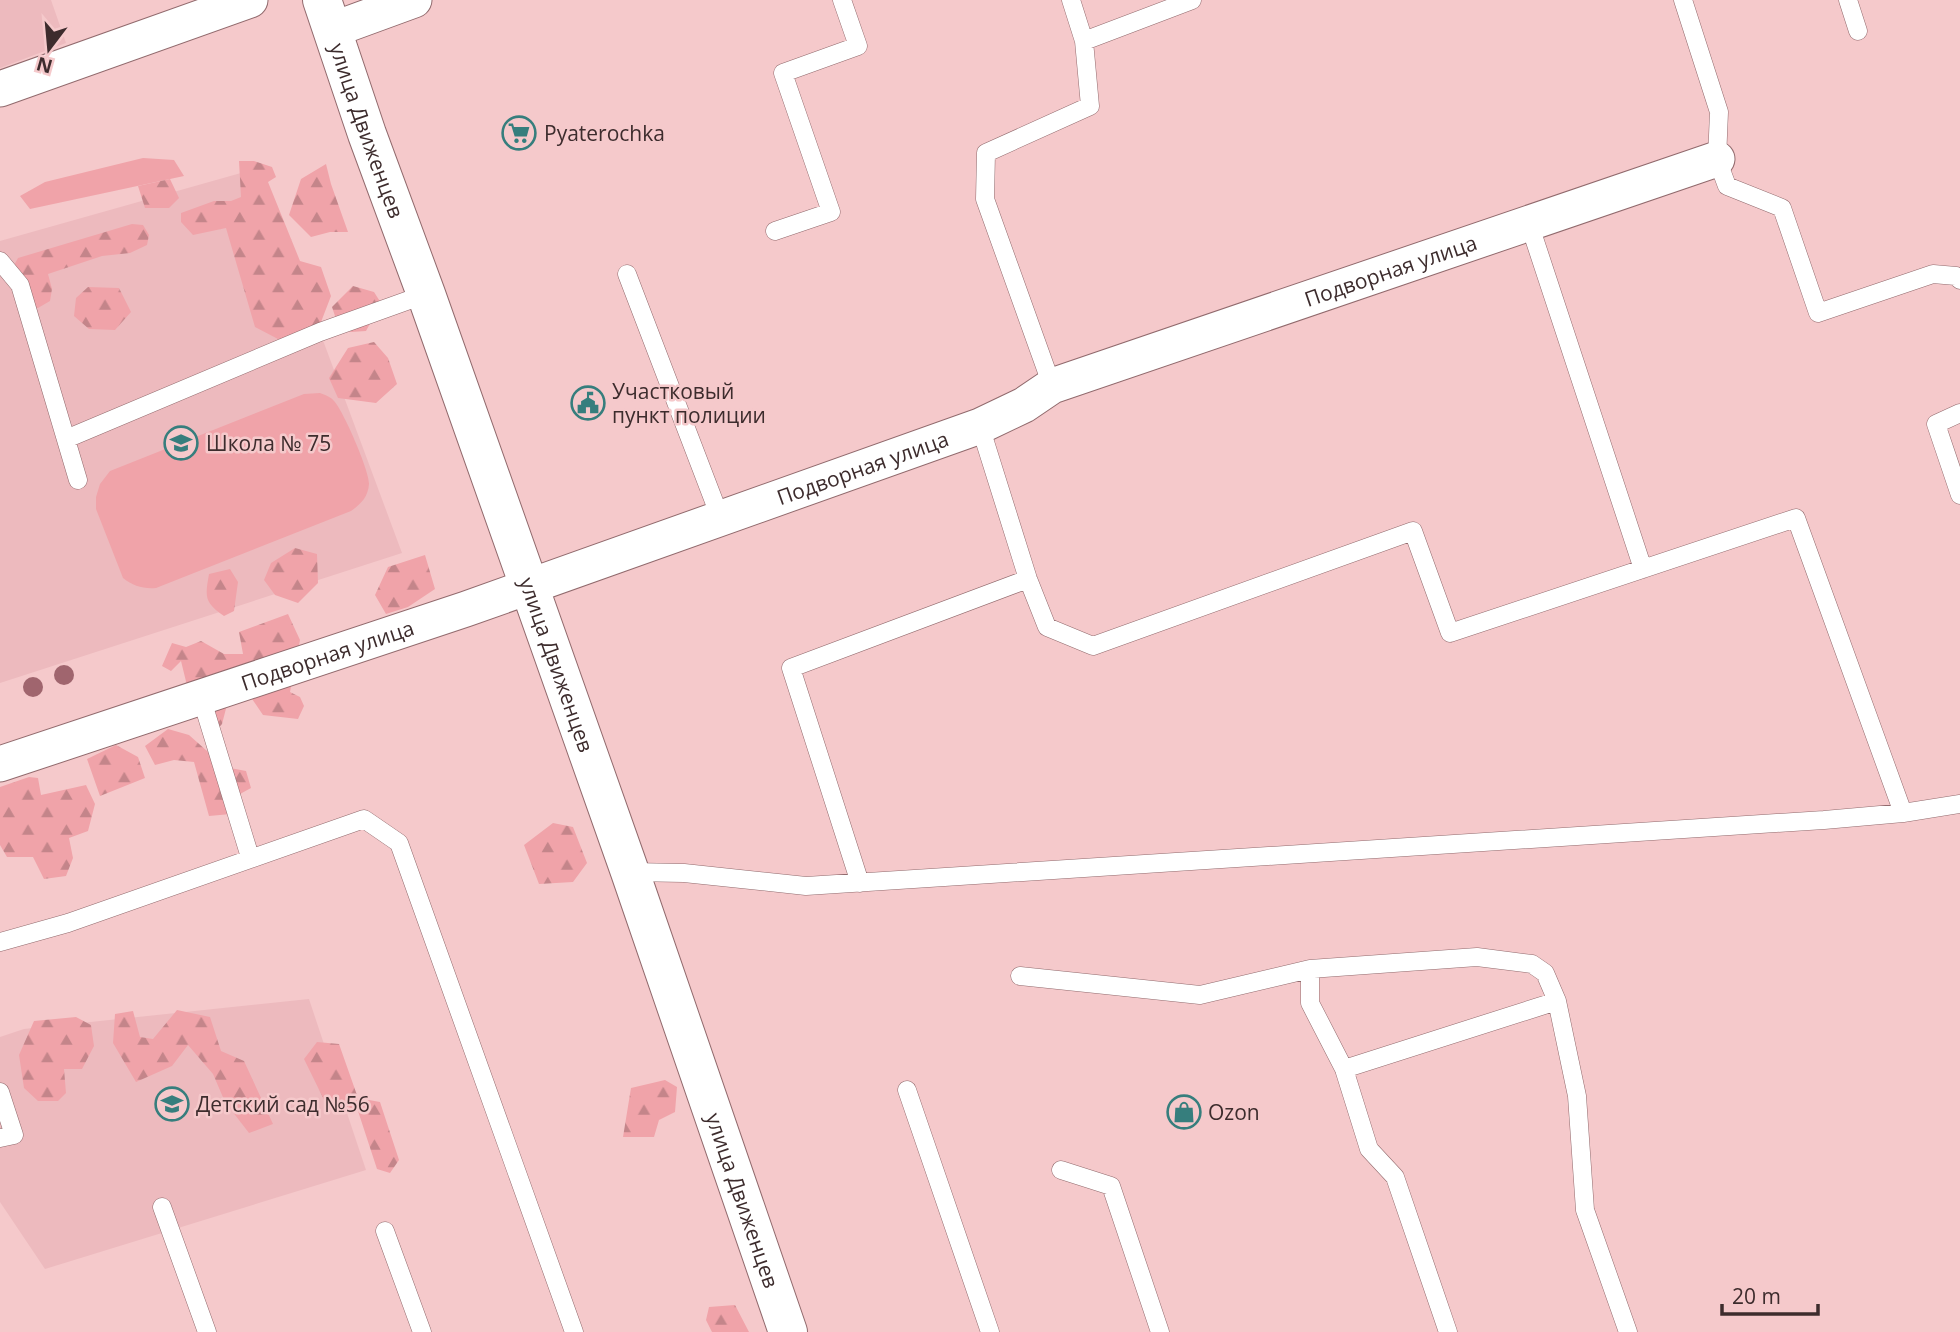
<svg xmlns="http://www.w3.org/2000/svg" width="1960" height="1332" font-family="'Open Sans',sans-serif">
<defs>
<pattern id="forest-firs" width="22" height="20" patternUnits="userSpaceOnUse" patternTransform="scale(1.75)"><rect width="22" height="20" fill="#f0a3a9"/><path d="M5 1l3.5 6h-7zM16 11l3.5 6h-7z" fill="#c4858a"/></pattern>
</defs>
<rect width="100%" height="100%" fill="#f5c9cb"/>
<!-- built -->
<path fill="#edbabe" d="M0 0H51L66 43 0 68Z
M259 168 402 553 0 683V241Z
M309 999 366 1170 45 1269 0 1202V1037L24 1029Z"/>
<!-- grass -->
<path fill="#f0a3a9" d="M143 158 174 160 184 176 30 209 20 196 45 182Z
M320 393C325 395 331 397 334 401 343 410 370 472 369 484 368 497 361 504 351 511L156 588C143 589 133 586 123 578L96 509V497L100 484 110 471 304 394Z"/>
<!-- forest -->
<path fill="url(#forest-firs)" d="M239 161H254L272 167 276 177 268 182 300 261 321 267 331 296 321 322 304 334 299 350 255 327 226 228 193 235 181 222V213L214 201H231L241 197Z
M326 164 331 184 348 232H330L311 237 289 215 301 179Z
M170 179 179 198 169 208H145L138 186Z
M132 224 143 225 149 235 147 245 130 253 102 256 48 274 52 289 50 301 38 308 24 305 12 269 18 258Z
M353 286 374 292 381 303 366 331 351 332 336 319 332 307Z
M88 287 119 288 131 312 115 330 89 329 74 316 76 298Z
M374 342 388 358 397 384 376 403 338 398 329 378 348 348Z
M295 548 317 554 318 583 298 603 275 595 264 580 271 563Z
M425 555 435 589 408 607 386 614 375 595 388 567Z
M230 569 238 582 234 611 224 616C204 602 205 597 209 574Z
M288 614 300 640 290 692 300 697 304 706 298 719 263 715 248 693 229 697 222 724 209 739 193 710 181 661 171 671 162 666 172 643 186 647 201 641 224 654H243L239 632Z
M168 729 189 735 225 767 246 771 251 788 240 794 223 792 231 814 209 816 194 762 174 760 155 765 145 746Z
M116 745 138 757 145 778 100 796 87 759Z
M29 777 38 778 41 795 86 785 95 804 88 831 69 838 73 858 66 876 44 879 33 857H7L0 845V787Z
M553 823 573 827 587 863 573 882 539 884 524 845Z
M177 1010 210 1017 221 1051 244 1061 273 1124 249 1133 225 1102 213 1074 188 1045 172 1066 136 1082 113 1043 115 1014 133 1011 140 1037 153 1039Z
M76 1017 91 1025 94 1046 82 1069H64L66 1093 58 1101H38L24 1088 19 1055 34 1021Z
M317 1042 339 1044 358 1098 380 1102 399 1160 390 1173 377 1169 357 1108H328L304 1059Z
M665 1080 677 1087 675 1112 659 1120 654 1137H623L631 1088Z
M735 1305 749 1332H712L706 1320 709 1307Z"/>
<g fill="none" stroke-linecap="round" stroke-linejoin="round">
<defs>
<path id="lane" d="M1683 0 1719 112 1717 159 1727 186 1782 208 1818 313 1933 274 1956 276 1960 280
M1848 0 1858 31
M1084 41 1192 0
M1529 223 1643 569
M775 231 831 212 783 73 858 46 842 0
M0 261 20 285 78 480
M627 274 720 517
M1052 386 985 199 986 153 1090 106 1084 41 1071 0
M1960 413 1936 424 1960 495
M980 426 1028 579 1047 627 1093 646 1413 531 1450 633 1796 518 1903 813
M66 439 320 332 426 294
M201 697 250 857
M630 872 684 873 806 886 1824 820 1903 813 1960 804
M860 883 791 668 1028 579
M0 942 68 923 364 819 399 843 574 1332
M1310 969V1003L1344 1069 1369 1149 1395 1177 1448 1332
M1020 976 1200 995 1310 969 1477 957 1532 964 1545 973 1557 1001 1577 1096 1585 1210 1628 1332
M1344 1069 1557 1001
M907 1090 990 1332
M0 1092 14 1135 0 1138
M1061 1170 1111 1186 1160 1332
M162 1207 207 1332
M385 1231 422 1332"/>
<g id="street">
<path d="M332 30 414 0"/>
<path d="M0 89 250 0"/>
<path id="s1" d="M0 764 466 609 980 426 1024 405 1052 386 1717 159"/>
</g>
<g id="secondary">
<path id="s2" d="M322 0 367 134 426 294 630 872 788 1332"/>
</g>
</defs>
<!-- lane casing -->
<use href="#lane" stroke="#916a6d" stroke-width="19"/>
<!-- street casing -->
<use href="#street" stroke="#916a6d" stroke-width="37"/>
<!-- secondary casing -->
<use href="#secondary" stroke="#916a6d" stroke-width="40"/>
<!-- lane -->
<use href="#lane" stroke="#fff" stroke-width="18"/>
<!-- street -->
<use href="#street" stroke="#fff" stroke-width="35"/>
<!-- secondary -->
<use href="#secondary" stroke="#fff" stroke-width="38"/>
</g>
<!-- trees -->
<g fill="#a0656e">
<circle cx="64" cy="675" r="10"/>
<circle cx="33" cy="687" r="10"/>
</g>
<!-- icons -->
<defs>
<symbol id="supermarket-ring" viewBox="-11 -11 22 22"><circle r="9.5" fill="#f5c9cb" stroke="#367e7d" stroke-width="1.5"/><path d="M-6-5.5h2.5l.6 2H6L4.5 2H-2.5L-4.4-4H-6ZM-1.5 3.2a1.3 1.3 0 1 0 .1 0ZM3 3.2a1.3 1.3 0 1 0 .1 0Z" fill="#367e7d"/></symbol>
<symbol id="civic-ring" viewBox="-11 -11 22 22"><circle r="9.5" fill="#f5c9cb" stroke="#367e7d" stroke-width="1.5"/><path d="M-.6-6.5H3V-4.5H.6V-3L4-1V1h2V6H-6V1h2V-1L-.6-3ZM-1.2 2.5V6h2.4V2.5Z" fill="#367e7d"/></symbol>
<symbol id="school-ring" viewBox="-11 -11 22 22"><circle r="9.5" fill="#f5c9cb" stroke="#367e7d" stroke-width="1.5"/><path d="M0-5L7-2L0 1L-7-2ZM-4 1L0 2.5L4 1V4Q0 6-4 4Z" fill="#367e7d"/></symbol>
<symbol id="shop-ring" viewBox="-11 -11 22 22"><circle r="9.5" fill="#f5c9cb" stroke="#367e7d" stroke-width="1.5"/><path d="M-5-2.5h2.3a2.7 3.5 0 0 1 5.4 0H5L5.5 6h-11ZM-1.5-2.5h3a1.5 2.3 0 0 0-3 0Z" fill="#367e7d"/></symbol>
</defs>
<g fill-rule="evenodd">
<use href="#supermarket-ring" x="500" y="114" width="38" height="38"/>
<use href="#civic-ring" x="569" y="384" width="38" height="38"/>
<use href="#school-ring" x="162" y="424" width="38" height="38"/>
<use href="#school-ring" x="153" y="1085" width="38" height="38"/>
<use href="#shop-ring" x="1165" y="1093" width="38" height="38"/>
</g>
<g text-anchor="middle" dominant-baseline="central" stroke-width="5" stroke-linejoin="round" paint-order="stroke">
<!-- street labels -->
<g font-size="21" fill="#3d2c2d" stroke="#f5c9cb">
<text stroke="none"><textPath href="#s2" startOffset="138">улица Движенцев</textPath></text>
<text stroke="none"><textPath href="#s1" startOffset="1477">Подворная улица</textPath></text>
<text stroke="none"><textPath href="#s1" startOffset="912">Подворная улица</textPath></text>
<text stroke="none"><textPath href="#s1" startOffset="345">Подворная улица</textPath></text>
<text stroke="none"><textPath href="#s2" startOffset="705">улица Движенцев</textPath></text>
<text stroke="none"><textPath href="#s2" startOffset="1272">улица Движенцев</textPath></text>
</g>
<!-- poi labels -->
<g font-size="21" fill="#3d2c2d" stroke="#f5c9cb" text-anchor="start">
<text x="544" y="133">Pyaterochka</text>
<text x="612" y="391">Участковый<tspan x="612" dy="24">пункт полиции</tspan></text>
<text x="206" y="443">Школа № 75</text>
<text x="196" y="1104">Детский сад №56</text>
<text x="1208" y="1112">Ozon</text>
</g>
</g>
<!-- north arrow -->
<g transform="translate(49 49) rotate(196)" stroke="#f5c9cb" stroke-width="5" paint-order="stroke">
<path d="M0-5L12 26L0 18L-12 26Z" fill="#3d2c2d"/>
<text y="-10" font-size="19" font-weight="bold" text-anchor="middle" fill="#3d2c2d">N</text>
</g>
<!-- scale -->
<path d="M1722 1304v10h96v-10" fill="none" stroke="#3d2c2d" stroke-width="3.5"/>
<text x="1732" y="1304" font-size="21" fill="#3d2c2d" stroke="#f5c9cb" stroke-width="5" paint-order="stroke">20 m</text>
</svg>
